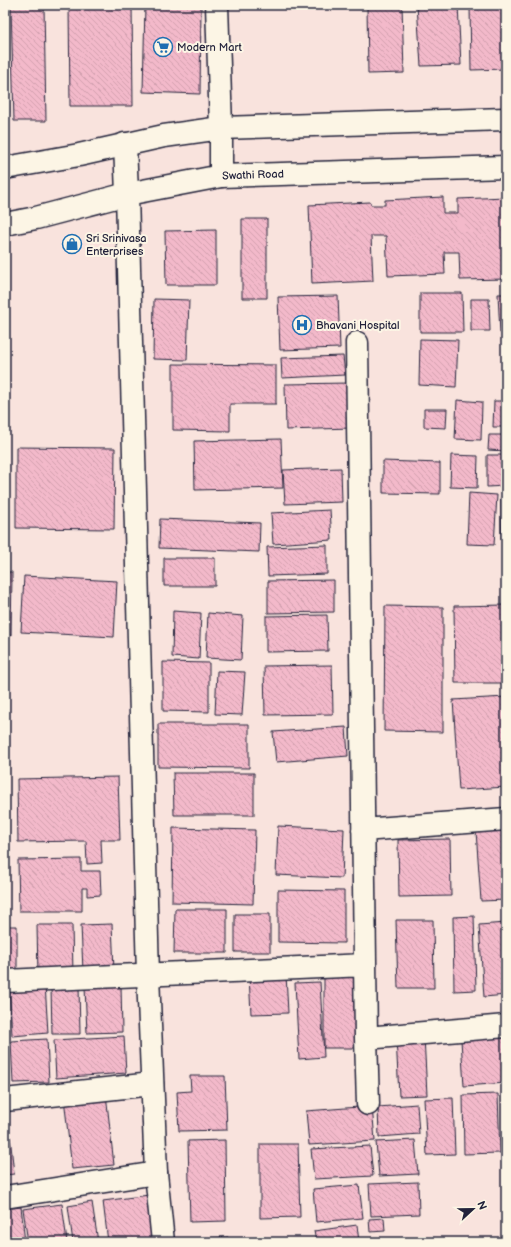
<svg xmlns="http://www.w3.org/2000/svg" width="511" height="1247" font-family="'Balsamiq Sans',sans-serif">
<defs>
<pattern id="building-back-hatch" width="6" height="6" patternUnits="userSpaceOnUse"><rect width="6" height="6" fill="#f3b9ca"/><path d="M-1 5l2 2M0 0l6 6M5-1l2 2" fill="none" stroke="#d09fae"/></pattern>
</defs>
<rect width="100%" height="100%" fill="#f9e3dd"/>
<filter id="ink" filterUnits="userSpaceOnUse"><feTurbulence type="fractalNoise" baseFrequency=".025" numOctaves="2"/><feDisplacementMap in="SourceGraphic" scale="8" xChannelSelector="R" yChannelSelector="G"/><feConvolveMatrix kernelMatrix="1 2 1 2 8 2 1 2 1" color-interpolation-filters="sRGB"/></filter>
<g filter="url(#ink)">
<!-- building -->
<path fill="url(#building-back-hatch)" stroke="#22223b" d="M69 5H132L133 106H70Z
M145 5H201L200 94 143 92Z
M367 5H402L404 73 368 74Z
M417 5H458L461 65 421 66Z
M470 5H506V69L471 70Z
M11 6H44L46 121H14Z
M5 7H7L9 113 5 114Z
M443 197V213H458V199L506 197V279L460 280 459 252H444L445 274 388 276 386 236H371L373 281 312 284 309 205 370 202 371 205H385V200Z
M242 219H267V298H242Z
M216 230V285H166L165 231Z
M420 293H462L463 332H420Z
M498 294H506V333H500Z
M338 296 340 348 280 350 278 297Z
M154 299 189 300 187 360 153 359Z
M471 299H489L490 331H471Z
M420 339 458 340 456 387 419 385Z
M343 356 345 375 282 378 281 358Z
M173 364 276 365V404H230V431L173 430Z
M350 383 351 428 286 430 285 384Z
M457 400 482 402 481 440 455 439Z
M494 401H506V427H493Z
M424 409H447L446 428 424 427Z
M489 435H506V451L488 450Z
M281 439 283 488 195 490 194 441Z
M16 447 115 448 114 529 16 528Z
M451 455 478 456 477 488 450 487Z
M487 455H506V486L487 487Z
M383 461 440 463V494L383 493Z
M341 468 342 502 285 504 283 470Z
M469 493 497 495 494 545 467 544Z
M506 496V569H502L501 497Z
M330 510 332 540 273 544 271 513Z
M160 519 260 523 259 552 159 548Z
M327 545V574L268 576 267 547Z
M164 558H215V586H164Z
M5 572H12L11 636H5Z
M24 576 117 581 114 637 21 632Z
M334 580V612L268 613V581Z
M506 605V683H455L454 606Z
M385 606 443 607V732L384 731Z
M173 611 201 613 199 659 172 657Z
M208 613 243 616 241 660 206 658Z
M327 615 328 651 266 652V616Z
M163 662 209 663V712L163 711Z
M332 665 333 714 265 715 264 666Z
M217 671 245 672 242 715 215 714Z
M506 697V787L459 790 453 700Z
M158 724H249V768L158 767Z
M346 727 348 756 276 762 273 732Z
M173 773H254V815H174Z
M118 777 120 840H101L102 863 87 864 86 841 18 842 17 779Z
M278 826 344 829 342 878 276 875Z
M173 828 255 830 253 904 172 902Z
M506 829V900L481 901 476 831Z
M450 839 451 896 399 897 398 840Z
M81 859V871H100L101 895 87 896V888H82V911H19L18 860Z
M278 890 344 891V943L278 942Z
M175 909H227V953H174Z
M235 914H270V952H235Z
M474 916 476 990 454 991 453 917Z
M396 920H433L434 988H398Z
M506 923V995L484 997 479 925Z
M112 924 114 970 83 971 81 925Z
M37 925H72L73 975H38Z
M5 926H17V974H5Z
M286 974 288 1013 251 1014 249 976Z
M324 974H357V1048H324Z
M320 982 324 1057 299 1059 295 983Z
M45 984 48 1033 12 1036 9 986Z
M79 986 80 1034H52L51 987Z
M121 986 122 1032 87 1033 85 987Z
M124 1036 126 1073 56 1078 54 1040Z
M424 1036 427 1095 399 1096 396 1037Z
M506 1037V1083L464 1086 461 1040Z
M47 1039 49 1082 13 1083 11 1041Z
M190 1076H225L227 1130 179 1131 177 1092 191 1091Z
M106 1094 114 1165 72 1169 64 1098Z
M498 1094 500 1153 464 1154 463 1095Z
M453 1098 455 1154 427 1155 424 1099Z
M417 1104 419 1134 379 1137 378 1107Z
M372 1106 375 1141 309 1145 306 1111Z
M5 1107H7L14 1174 5 1175Z
M225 1140 226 1221 190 1222 188 1141Z
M415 1140 418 1174 379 1176 376 1142Z
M260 1144H298L300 1217 260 1218Z
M370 1146 373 1176 314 1179 311 1149Z
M418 1182 419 1214 371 1216 369 1184Z
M359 1185 363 1218 316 1222 313 1189Z
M149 1195 155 1242H108L103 1201Z
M92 1202 98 1242H73L68 1206Z
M62 1204 67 1242H28L23 1209Z
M21 1207 25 1242H5V1209Z
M384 1218 385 1231 370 1232 369 1219Z
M357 1225 359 1242H316L314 1231Z
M228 1237V1242H189V1240Z"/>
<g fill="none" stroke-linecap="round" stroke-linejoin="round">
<defs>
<path id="street" d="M217 5 221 128V176
M125 144 127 194
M357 343 366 1038 368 1104
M363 830 506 819
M5 981 365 965
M366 1038 506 1026
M5 1100 152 1084
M5 1197 156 1173"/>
<path id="secondary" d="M5 168 79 155 164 136 221 128 506 119
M127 194 148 975 156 1173 163 1242
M5 224 36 218 127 194 221 176 506 167"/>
</defs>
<!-- street casing -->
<use href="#street" stroke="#22223b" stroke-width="25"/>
<!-- secondary casing -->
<use href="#secondary" stroke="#22223b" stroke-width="25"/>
<!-- street -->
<use href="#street" stroke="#fcf5e5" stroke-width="22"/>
<!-- secondary -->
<use href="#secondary" stroke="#fcf5e5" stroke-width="22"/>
</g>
</g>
<!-- icons -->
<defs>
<symbol id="supermarket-ring" viewBox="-11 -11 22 22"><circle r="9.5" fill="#fcf5e5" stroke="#1f6fb2" stroke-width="1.5"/><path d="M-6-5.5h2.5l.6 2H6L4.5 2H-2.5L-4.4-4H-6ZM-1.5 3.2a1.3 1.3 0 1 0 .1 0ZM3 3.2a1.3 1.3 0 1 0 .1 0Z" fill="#1f6fb2"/></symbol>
<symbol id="shop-ring" viewBox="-11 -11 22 22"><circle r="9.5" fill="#fcf5e5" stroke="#1f6fb2" stroke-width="1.5"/><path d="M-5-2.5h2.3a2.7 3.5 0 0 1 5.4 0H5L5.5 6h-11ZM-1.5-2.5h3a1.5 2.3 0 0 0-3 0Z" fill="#1f6fb2"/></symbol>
<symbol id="hospital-ring" viewBox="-11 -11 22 22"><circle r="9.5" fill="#fcf5e5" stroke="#1f6fb2" stroke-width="1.5"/><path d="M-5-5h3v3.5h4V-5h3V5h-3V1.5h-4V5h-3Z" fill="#1f6fb2"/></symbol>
</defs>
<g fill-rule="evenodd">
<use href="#supermarket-ring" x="152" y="36" width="22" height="22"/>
<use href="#shop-ring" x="61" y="233" width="22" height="22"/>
<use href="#hospital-ring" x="291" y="314" width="22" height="22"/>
</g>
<g text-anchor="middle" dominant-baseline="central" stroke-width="4" stroke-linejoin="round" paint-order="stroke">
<!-- poi labels -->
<g font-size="11" fill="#22223b" stroke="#fcf5e5" text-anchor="start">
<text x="177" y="47">Modern Mart</text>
<text x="86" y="238">Sri Srinivasa<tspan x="86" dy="13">Enterprises</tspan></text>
<text x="316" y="325">Bhavani Hospital</text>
</g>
<!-- street labels -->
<g font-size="11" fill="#22223b" stroke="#fcf5e5">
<text transform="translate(253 175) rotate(-2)">Swathi Road</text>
</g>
</g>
<!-- margin -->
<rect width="511" height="1247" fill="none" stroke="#fcf5e5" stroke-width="20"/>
<rect x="10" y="10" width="491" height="1227" fill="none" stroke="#22223b" stroke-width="1.5" filter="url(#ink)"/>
<!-- north arrow -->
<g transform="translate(473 1209) rotate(68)" stroke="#fcf5e5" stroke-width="3" paint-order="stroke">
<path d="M0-3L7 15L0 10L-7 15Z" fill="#22223b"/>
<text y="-6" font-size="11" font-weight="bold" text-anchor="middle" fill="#22223b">N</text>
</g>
</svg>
